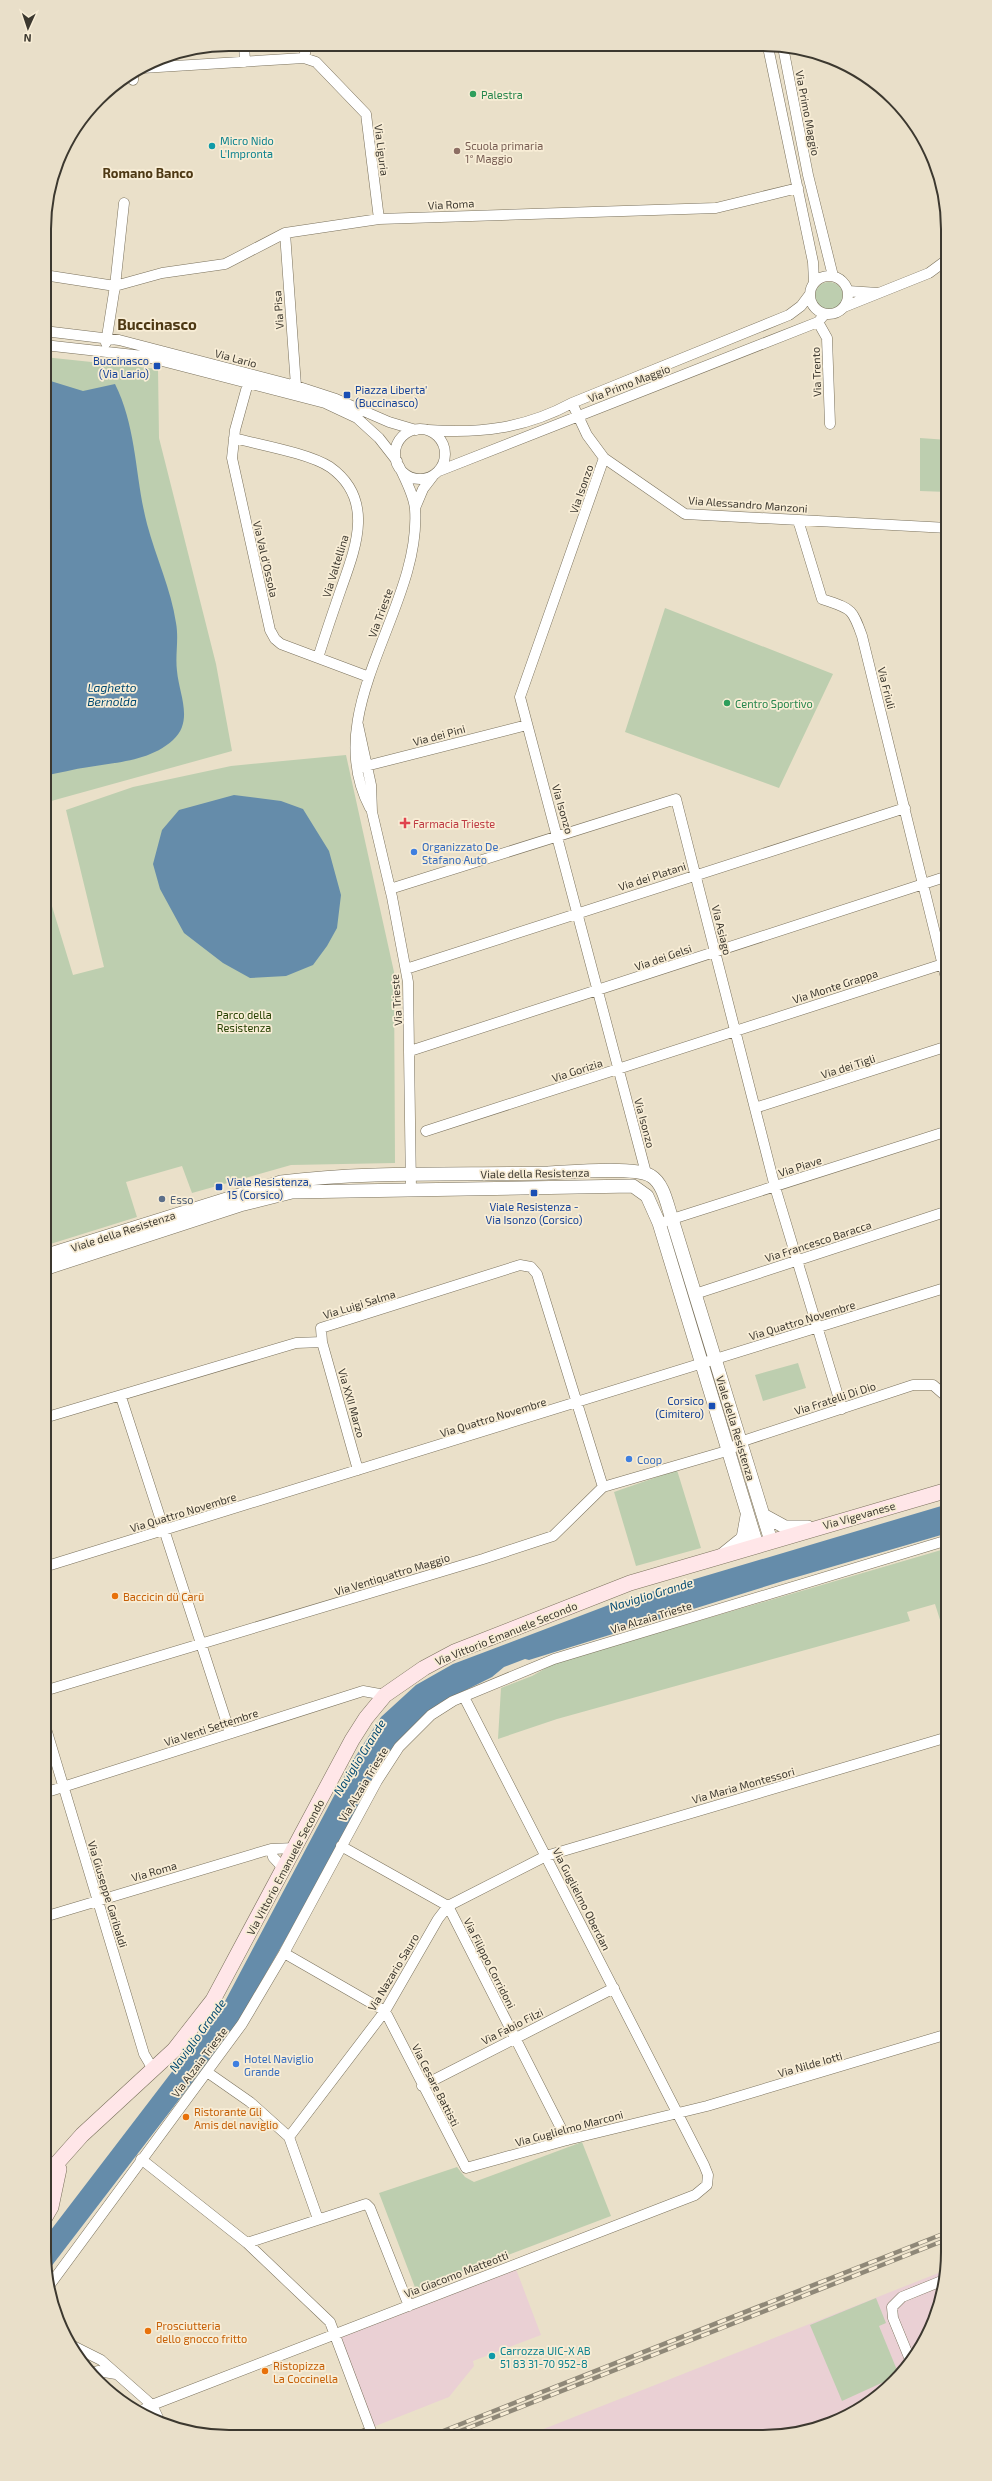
<svg xmlns="http://www.w3.org/2000/svg" width="992" height="2481" font-family="'Exo 2',sans-serif">
<rect width="100%" height="100%" fill="#eae0c9"/>
<!-- industrial -->
<path fill="#ead0d4" d="M516 2269 541 2335 473 2361 474 2366 449 2397 373 2427 341 2337Z
M946 2270 938 2312 910 2365 866 2406 811 2431 763 2437 537 2436 536 2432Z"/>
<!-- green -->
<path fill="#bdceaf" d="M815 296a14 14 0 1 1 28 0a14 14 0 1 1-28 0Z
M44 357 158 369 159 438 216 664 232 751 44 803Z
M920 438 948 440V492L920 491Z
M665 608 833 674 779 788 625 732Z
M346 755 394 972 395 1163 291 1165 192 1193 182 1166 126 1182 137 1217 44 1246V880L73 975 104 967 66 810 133 787 231 766Z
M798 1363 806 1388 763 1401 755 1375Z
M677 1470 701 1548 636 1566 614 1492Z
M948 1548V1645L935 1604 907 1612 910 1621 557 1719 498 1739 501 1688 532 1676 555 1663Z
M582 2142 611 2216 416 2290 379 2193 457 2167 465 2177 474 2182Z
M876 2298 886 2323 879 2326 899 2375 842 2401 810 2325Z"/>
<!-- water -->
<path fill="#658caa" d="M44 379 83 391 115 384C137 428 135 478 147 524 156 558 171 589 176 623 179 639 175 655 177 671 179 694 194 721 173 740 150 761 118 762 89 767 74 769 59 773 44 776Z
M234 795 281 801 303 809 329 851 341 895 337 928 327 946 313 965 286 976 250 978 223 963 184 933 160 889 153 864 162 830 179 810Z
M948 1504V1533L783 1581 529 1660 525 1659 504 1667 492 1677 440 1703 398 1743 237 2024 47 2272 44 2239 223 2005 352 1762 381 1717 416 1685 453 1664 614 1603Z"/>
<g fill="none" stroke-linecap="round" stroke-linejoin="round">
<defs>
<path id="minor" d="M244 44 245 62
M768 47 813 262 814 282
M783 47 808 175 833 276
M304 58 307 44
M142 68 304 58 316 62 366 114 379 219
M133 74V80
M285 233 296 386
M44 275 115 286 162 273 225 264 285 233 379 219 716 208 798 188
M810 295a19 19 0 1 1 38 0a19 19 0 1 1-38 0Z
M848 291 878 293
M844 307 929 273 948 259
M818 322 827 338 830 424
M44 331 119 340 296 386 336 399 389 422 416 430
M106 343 115 286 124 203
M44 345 143 356 325 403 357 418 379 438 397 461
M248 383 235 430 232 458 270 630 275 639 281 644 369 677
M572 403 587 435 604 458 685 514 948 528
M395 454a25 25 0 1 1 50 0a25 25 0 1 1-50 0Z
M428 430C480 434 526 428 572 403L789 315 801 306 810 294
M234 438C260 445 308 453 330 467 375 499 356 547 341 589 333 612 325 635 318 658
M604 458 520 697 646 1173
M439 471 818 322 825 314
M415 508 423 489 433 476
M798 520 822 599C851 609 852 607 862 636L948 986
M358 725 371 785 372 812 392 897 408 982 411 1189
M362 767 527 725
M370 808C318 709 422 608 415 509 414 495 405 479 399 466
M390 889 676 799 775 1187 842 1409
M406 969 905 808
M410 1051 948 876
M755 1108 948 1046
M426 1131 943 964
M666 1221 948 1131
M695 1294 948 1211
M121 1397 230 1733
M44 1418 296 1343 322 1342
M358 1470 322 1342 321 1328 520 1265 531 1267 537 1274 603 1487
M44 1567 948 1287
M44 1691 483 1559 553 1536 603 1487 730 1450 740 1442 913 1385H933L948 1398
M44 1722 144 2054 154 2071
M44 1793 363 1691 385 1695
M341 1846 448 1906 567 2140
M271 1849 273 1857 284 1869
M44 1917 271 1849 295 1848
M284 1953 385 2011 466 2168 567 2140 707 2106 948 2034
M207 2072 250 2102 289 2137 318 2219
M422 2086 614 1988
M289 2137 385 2011 438 1919 448 1906 546 1856 948 1737
M141 2159 247 2243 330 2322 371 2431 361 2435
M247 2243 366 2204 370 2208 409 2306
M49 2286 242 2024 284 1953 377 1781 399 1747 431 1715 453 1701 554 1659 948 1540
M69 2344 101 2360 152 2405 160 2422
M911 2362 893 2318 892 2307 902 2297 944 2280
M92 2373 98 2371 116 2374
M139 2412 152 2405 695 2195 707 2185 708 2175 704 2165 464 1697"/>
<path id="tertiary" d="M44 1256 281 1182C366 1171 461 1175 548 1173 569 1172 636 1166 651 1176 664 1184 667 1205 672 1219L771 1541
M44 1269 240 1205 292 1192 633 1186 647 1196 659 1223 757 1545
M763 1515 785 1527H808
M722 1555 743 1538 747 1516"/>
<path id="secondary" d="M44 2186 58 2162 82 2135 174 2050 213 2000 352 1740 366 1718 385 1695 424 1668 454 1652 630 1583 948 1490
M44 2219 51 2207 59 2169"/>
</defs>
<!-- minor casing -->
<use href="#minor" stroke="#7a715c" stroke-width="11"/>
<!-- tertiary casing -->
<use href="#tertiary" stroke="#7a715c" stroke-width="14"/>
<!-- secondary casing -->
<use href="#secondary" stroke="#7a715c" stroke-width="16"/>
<!-- minor -->
<use href="#minor" stroke="#fff" stroke-width="10"/>
<!-- tertiary -->
<use href="#tertiary" stroke="#fff" stroke-width="13"/>
<!-- secondary -->
<use href="#secondary" stroke="#ffe6e8" stroke-width="15"/>
<defs>
<path id="rail" d="M433 2435 948 2232
M450 2435 948 2239"/>
</defs>
<!-- rail casing -->
<use href="#rail" stroke="#8f8878" stroke-width="4.5"/>
<!-- rail -->
<use href="#rail" stroke="#f8edd6" stroke-width="3" stroke-dasharray="9" stroke-linecap="butt"/>
</g>
<!-- markers -->
<g fill="#2e9e5b" stroke="#f8edd6" stroke-width="1.5">
<circle cx="473" cy="94" r="4"/>
<circle cx="727" cy="703" r="4"/>
</g>
<g fill="#0f9aa8" stroke="#f8edd6" stroke-width="1.5">
<circle cx="212" cy="146" r="4"/>
<circle cx="492" cy="2356" r="4"/>
</g>
<circle fill="#8d6e63" stroke="#f8edd6" stroke-width="1.5" cx="457" cy="151" r="4"/>
<g fill="#1a4fb4" stroke="#f8edd6" stroke-width="1.5">
<rect x="153" y="362" width="8" height="8" rx="2"/>
<rect x="343" y="391" width="8" height="8" rx="2"/>
<rect x="215" y="1183" width="8" height="8" rx="2"/>
<rect x="530" y="1189" width="8" height="8" rx="2"/>
<rect x="708" y="1402" width="8" height="8" rx="2"/>
</g>
<path fill="#e0444e" stroke="#f8edd6" stroke-width="1.5" d="M403 817h4v4h4v4h-4v4h-4v-4h-4v-4h4z"/>
<g fill="#3f7fe0" stroke="#f8edd6" stroke-width="1.5">
<circle cx="414" cy="852" r="4"/>
<circle cx="629" cy="1459" r="4"/>
<circle cx="236" cy="2064" r="4"/>
</g>
<circle fill="#5c6f8a" stroke="#f8edd6" stroke-width="1.5" cx="162" cy="1199" r="4"/>
<g fill="#e8710a" stroke="#f8edd6" stroke-width="1.5">
<circle cx="115" cy="1596" r="4"/>
<circle cx="186" cy="2117" r="4"/>
<circle cx="148" cy="2331" r="4"/>
<circle cx="265" cy="2371" r="4"/>
</g>
<g text-anchor="middle" dominant-baseline="central" stroke-width="3.5" stroke-linejoin="round" paint-order="stroke">
<!-- leisure labels -->
<g font-size="11" fill="#27864d" stroke="#f8edd6" text-anchor="start">
<text x="481" y="94">Palestra</text>
<text x="735" y="703">Centro Sportivo</text>
</g>
<!-- street labels -->
<g font-size="11" fill="#3c382f" stroke="#f8edd6">
<text transform="translate(808 113) rotate(79)">Via Primo Maggio</text>
<text transform="translate(382 150) rotate(83)">Via Liguria</text>
<text transform="translate(451 204) rotate(-3)">Via Roma</text>
<text transform="translate(278 310) rotate(-94)">Via Pisa</text>
<text transform="translate(236 358) rotate(15)">Via Lario</text>
<text transform="translate(816 372) rotate(-92)">Via Trento</text>
<text transform="translate(629 383) rotate(-21)">Via Primo Maggio</text>
<text transform="translate(581 489) rotate(-71)">Via Isonzo</text>
<text transform="translate(748 504) rotate(4)">Via Alessandro Manzoni</text>
<text transform="translate(266 559) rotate(77)">Via Val d'Ossola</text>
<text transform="translate(335 566) rotate(-73)">Via Valtellina</text>
<text transform="translate(380 613) rotate(-70)">Via Trieste</text>
<text transform="translate(887 688) rotate(76)">Via Friuli</text>
<text transform="translate(439 735) rotate(-15)">Via dei Pini</text>
<text transform="translate(563 809) rotate(74)">Via Isonzo</text>
<text transform="translate(652 876) rotate(-18)">Via dei Platani</text>
<text transform="translate(722 930) rotate(76)">Via Asiago</text>
<text transform="translate(663 957) rotate(-19)">Via dei Gelsi</text>
<text transform="translate(835 986) rotate(-18)">Via Monte Grappa</text>
<text transform="translate(396 1000) rotate(-94)">Via Trieste</text>
<text transform="translate(848 1066) rotate(-18)">Via dei Tigli</text>
<text transform="translate(577 1070) rotate(-18)">Via Gorizia</text>
<text transform="translate(645 1123) rotate(75)">Via Isonzo</text>
<text transform="translate(800 1166) rotate(-18)">Via Piave</text>
<text transform="translate(535 1173) rotate(-1)">Viale della Resistenza</text>
<text transform="translate(123 1231) rotate(-18)">Viale della Resistenza</text>
<text transform="translate(818 1241) rotate(-18)">Via Francesco Baracca</text>
<text transform="translate(359 1304) rotate(-17)">Via Luigi Salma</text>
<text transform="translate(802 1320) rotate(-17)">Via Quattro Novembre</text>
<text transform="translate(835 1398) rotate(-18)">Via Fratelli Di Dio</text>
<text transform="translate(352 1403) rotate(74)">Via XXII Marzo</text>
<text transform="translate(493 1417) rotate(-17)">Via Quattro Novembre</text>
<text transform="translate(736 1428) rotate(73)">Viale della Resistenza</text>
<text transform="translate(183 1512) rotate(-17)">Via Quattro Novembre</text>
<text transform="translate(859 1515) rotate(-16)">Via Vigevanese</text>
<text transform="translate(392 1574) rotate(-17)">Via Ventiquattro Maggio</text>
<text transform="translate(651 1617) rotate(-17)">Via Alzaia Trieste</text>
<text transform="translate(506 1633) rotate(-22)">Via Vittorio Emanuele Secondo</text>
<text transform="translate(211 1727) rotate(-18)">Via Venti Settembre</text>
<text transform="translate(363 1784) rotate(-59)">Via Alzaia Trieste</text>
<text transform="translate(743 1785) rotate(-16)">Via Maria Montessori</text>
<text transform="translate(285 1867) rotate(-62)">Via Vittorio Emanuele Secondo</text>
<text transform="translate(154 1871) rotate(-16)">Via Roma</text>
<text transform="translate(108 1894) rotate(73)">Via Giuseppe Garibaldi</text>
<text transform="translate(582 1899) rotate(63)">Via Guglielmo Oberdan</text>
<text transform="translate(490 1963) rotate(63)">Via Filippo Corridoni</text>
<text transform="translate(393 1972) rotate(-59)">Via Nazario Sauro</text>
<text transform="translate(512 2026) rotate(-27)">Via Fabio Filzi</text>
<text transform="translate(199 2062) rotate(-53)">Via Alzaia Trieste</text>
<text transform="translate(810 2064) rotate(-16)">Via Nilde Iotti</text>
<text transform="translate(436 2085) rotate(63)">Via Cesare Battisti</text>
<text transform="translate(569 2128) rotate(-15)">Via Guglielmo Marconi</text>
<text transform="translate(456 2274) rotate(-21)">Via Giacomo Matteotti</text>
</g>
<!-- culture labels -->
<g font-size="11" fill="#0d838f" stroke="#f8edd6" text-anchor="start">
<text x="220" y="140">Micro Nido<tspan x="220" dy="13">L'Impronta</tspan></text>
<text x="500" y="2350">Carrozza UIC-X AB<tspan x="500" dy="13">51 83 31-70 952-8</tspan></text>
</g>
<!-- education labels -->
<g font-size="11" fill="#785e54" stroke="#f8edd6" text-anchor="start">
<text x="465" y="145">Scuola primaria<tspan x="465" dy="13">1° Maggio</tspan></text>
</g>
<!-- transit labels -->
<g font-size="11" fill="#164399" stroke="#f8edd6" text-anchor="end">
<text x="149" y="360">Buccinasco<tspan x="149" dy="13">(Via Lario)</tspan></text>
<text x="355" y="389" text-anchor="start">Piazza Liberta'<tspan x="355" dy="13">(Buccinasco)</tspan></text>
<text x="227" y="1181" text-anchor="start">Viale Resistenza,<tspan x="227" dy="13">15 (Corsico)</tspan></text>
<text x="534" y="1206" text-anchor="middle">Viale Resistenza -<tspan x="534" dy="13">Via Isonzo (Corsico)</tspan></text>
<text x="704" y="1400">Corsico<tspan x="704" dy="13">(Cimitero)</tspan></text>
</g>
<!-- health labels -->
<g font-size="11" fill="#be3a42" stroke="#f8edd6" text-anchor="start">
<text x="413" y="823">Farmacia Trieste</text>
</g>
<!-- shop labels -->
<g font-size="11" fill="#366cbe" stroke="#f8edd6" text-anchor="start">
<text x="422" y="846">Organizzato De<tspan x="422" dy="13">Stafano Auto</tspan></text>
<text x="637" y="1459">Coop</text>
<text x="244" y="2058">Hotel Naviglio<tspan x="244" dy="13">Grande</tspan></text>
</g>
<!-- park labels -->
<g font-size="11" fill="#274203" stroke="#f8edd6">
<text x="244" y="1014">Parco della<tspan x="244" dy="13">Resistenza</tspan></text>
</g>
<!-- service labels -->
<g font-size="11" fill="#4e5e75" stroke="#f8edd6" text-anchor="start">
<text x="170" y="1199">Esso</text>
</g>
<!-- food labels -->
<g font-size="11" fill="#c56008" stroke="#f8edd6" text-anchor="start">
<text x="123" y="1596">Baccicin dü Carü</text>
<text x="194" y="2111">Ristorante Gli<tspan x="194" dy="13">Amis del naviglio</tspan></text>
<text x="156" y="2325">Prosciutteria<tspan x="156" dy="13">dello gnocco fritto</tspan></text>
<text x="273" y="2365">Ristopizza<tspan x="273" dy="13">La Coccinella</tspan></text>
</g>
<!-- water labels -->
<g font-size="12" font-style="italic" fill="#004971" stroke="#f8edd6">
<text x="112" y="687">Laghetto<tspan x="112" dy="14">Bernolda</tspan></text>
<text transform="translate(651 1594) rotate(-17)">Naviglio Grande</text>
<text transform="translate(359 1757) rotate(-58)">Naviglio Grande</text>
<text transform="translate(197 2035) rotate(-54)">Naviglio Grande</text>
</g>
<!-- quarter labels -->
<g font-size="13" font-weight="bold" fill="#4e3914" stroke="#f8edd6">
<text x="148" y="173">Romano Banco</text>
</g>
<!-- district labels -->
<g font-size="15" font-weight="bold" fill="#4e3914" stroke="#f8edd6">
<text x="157" y="324">Buccinasco</text>
</g>
</g>
<!-- crop -->
<path d="M0 0H992V2481H0ZM229 51H763A178 178 0 0 1 941 229V2252A178 178 0 0 1 763 2430H229A178 178 0 0 1 51 2252V229A178 178 0 0 1 229 51Z" fill="#e9dfc9" fill-rule="evenodd"/>
<path fill="none" stroke="#3c382f" stroke-width="2" d="M229 51H763A178 178 0 0 1 941 229V2252A178 178 0 0 1 763 2430H229A178 178 0 0 1 51 2252V229A178 178 0 0 1 229 51Z"/>
<!-- north arrow -->
<g transform="translate(28 28) rotate(183)" stroke="#f8edd6" stroke-width="3" paint-order="stroke">
<path d="M0-3L7 15L0 10L-7 15Z" fill="#3c382f"/>
<text y="-6" font-size="11" font-weight="bold" text-anchor="middle" fill="#3c382f">N</text>
</g>
</svg>
